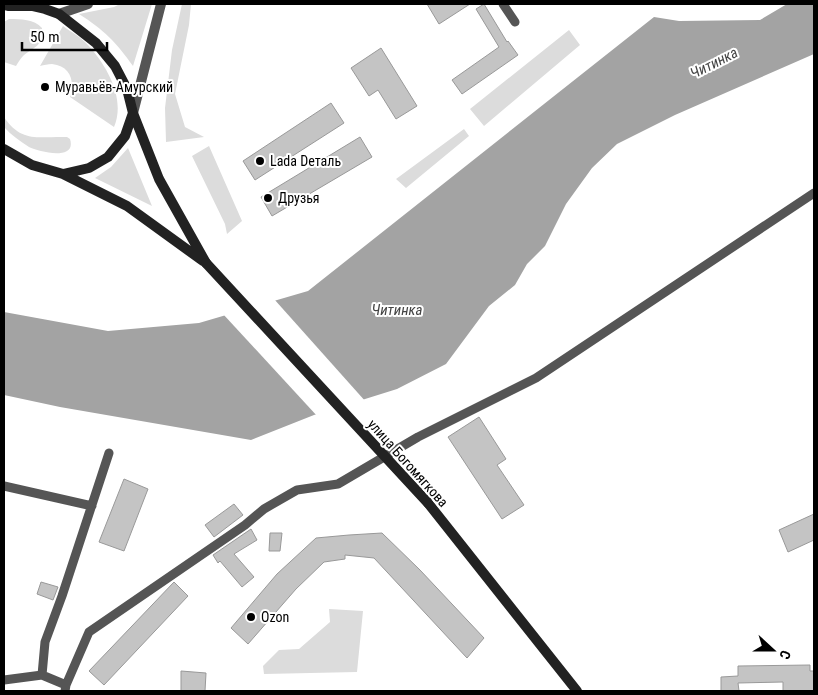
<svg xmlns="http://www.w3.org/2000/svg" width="818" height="695" font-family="'Roboto Condensed',sans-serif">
<rect width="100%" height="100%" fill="#fff"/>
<!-- green -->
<path fill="#dcdcdc" d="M120 4H152L133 66C116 42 104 30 79 14L114 7Z
M182 4H191L189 25 175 94 185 127 204 137 166 142 165 108 172 50Z
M9 19C21 19 34 19 42 28 42 48 36 45 23 56 20 59 18 63 16 66L4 62V22Z
M63 26C71 32 81 37 88 45 107 66 126 99 114 127L70 97C75 82 71 66 52 64 48 64 44 65 40 66Z
M569 30 580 45 484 126 470 109Z
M4 117C22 144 40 136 67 137L70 139C77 161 39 152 29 147 20 141 11 135 4 127Z
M464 129 469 136 406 188 396 179Z
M209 146 242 221 227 234 225 224 192 156Z
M128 148 152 206 95 178 111 167Z
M329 609 363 611 357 672 264 674 263 666 279 650 299 649 330 622Z"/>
<!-- water -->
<path fill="#a3a3a3" d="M787 4H814V54L675 115 617 144 592 168 566 204 545 246 527 264 515 285 489 306 446 364 397 389 314 415 251 440 60 407 4 395V312L108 331 199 323 308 291 654 17 679 21 760 20Z"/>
<!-- pier -->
<path fill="#fff" d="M274 299 366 402 318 417 223 314Z"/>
<!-- building -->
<path fill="#c4c4c4" stroke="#999" d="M427 4H470L439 24Z
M484 4 507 42 508 41 518 55 462 94 452 80 499 47 476 9Z
M381 48 417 106 396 119 378 90 369 96 351 68Z
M331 103 344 123 255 180 243 161Z
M360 137 372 157 272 216 261 197Z
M479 417 506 459 497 465 524 505 502 519 448 437Z
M124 479 148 489 124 551 99 542Z
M234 504 243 515 214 537 205 525Z
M814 514V540L788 552 779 530Z
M251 529 257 540 234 554 254 577 242 587 220 561 218 563 213 555Z
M270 533H282L280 551H269Z
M382 533 420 570 484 638 467 658 374 558 345 555V559L324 562 296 589 248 644 231 628 277 574 316 538 349 535Z
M41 582 58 587 53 600 37 594Z
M174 582 188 596 104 685 89 671Z
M810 665V671H814V691H783V682L738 683 739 691H721V677L738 676V666Z
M181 671 206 673 205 691H181Z"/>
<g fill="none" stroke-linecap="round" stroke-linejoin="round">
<!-- minor -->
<path stroke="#555" stroke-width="9" d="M503 4 515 22
M4 486 92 506
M42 675 45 642 62 596 109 453
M4 680 42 675 66 685
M65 691 66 685 89 632 245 525 264 509 297 490 338 484 418 437 536 378 814 193"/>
<!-- tertiary -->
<path stroke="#555" stroke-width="10" d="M59 14 88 4
M133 113 161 4"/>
<!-- secondary -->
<path stroke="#222" stroke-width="10" d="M4 5 8 6H32L45 9 59 14 96 43 115 66 127 89 133 113 159 179 206 263
M4 149 32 165 63 174 127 206 203 261
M63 174 89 168 108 157 125 136 133 113
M428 503 577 691"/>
<!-- secondary-bridge -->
<path stroke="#222" stroke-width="10" d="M206 263 428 503"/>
</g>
<!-- markers -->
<g fill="#000" stroke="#fff" stroke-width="2">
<circle cx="45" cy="87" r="5"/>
<circle cx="260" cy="161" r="5"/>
<circle cx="268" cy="198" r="5"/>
<circle cx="251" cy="617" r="5"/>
</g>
<g text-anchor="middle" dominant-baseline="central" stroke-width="4" stroke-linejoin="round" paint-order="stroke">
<!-- poi labels -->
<g font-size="14" fill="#000" stroke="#fff" text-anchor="start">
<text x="55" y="87">Муравьёв-Амурский</text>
<text x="270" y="161">Lada Dеталь</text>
<text x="278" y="198">Друзья</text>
<text x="261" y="617">Ozon</text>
</g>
<!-- street labels -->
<g font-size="14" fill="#000" stroke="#fff">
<text transform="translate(408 463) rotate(48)">улица Богомягкова</text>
</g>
<!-- water labels -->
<g font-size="15" font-style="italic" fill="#444" stroke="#fff">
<text transform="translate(714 63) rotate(-27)">Читинка</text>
<text x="397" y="310">Читинка</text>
</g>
</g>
<!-- border -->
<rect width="818" height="695" fill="none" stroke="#000000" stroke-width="10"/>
<!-- north arrow -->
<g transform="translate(773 650) rotate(111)" stroke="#ffffff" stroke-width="4" paint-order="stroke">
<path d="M0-4L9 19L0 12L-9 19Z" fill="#000000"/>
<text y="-8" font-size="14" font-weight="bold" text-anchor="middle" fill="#000000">С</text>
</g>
<!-- scale -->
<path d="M22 42v8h85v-8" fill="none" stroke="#000000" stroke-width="2.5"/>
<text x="30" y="42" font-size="15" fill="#000000" stroke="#ffffff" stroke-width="4" paint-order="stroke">50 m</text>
</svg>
